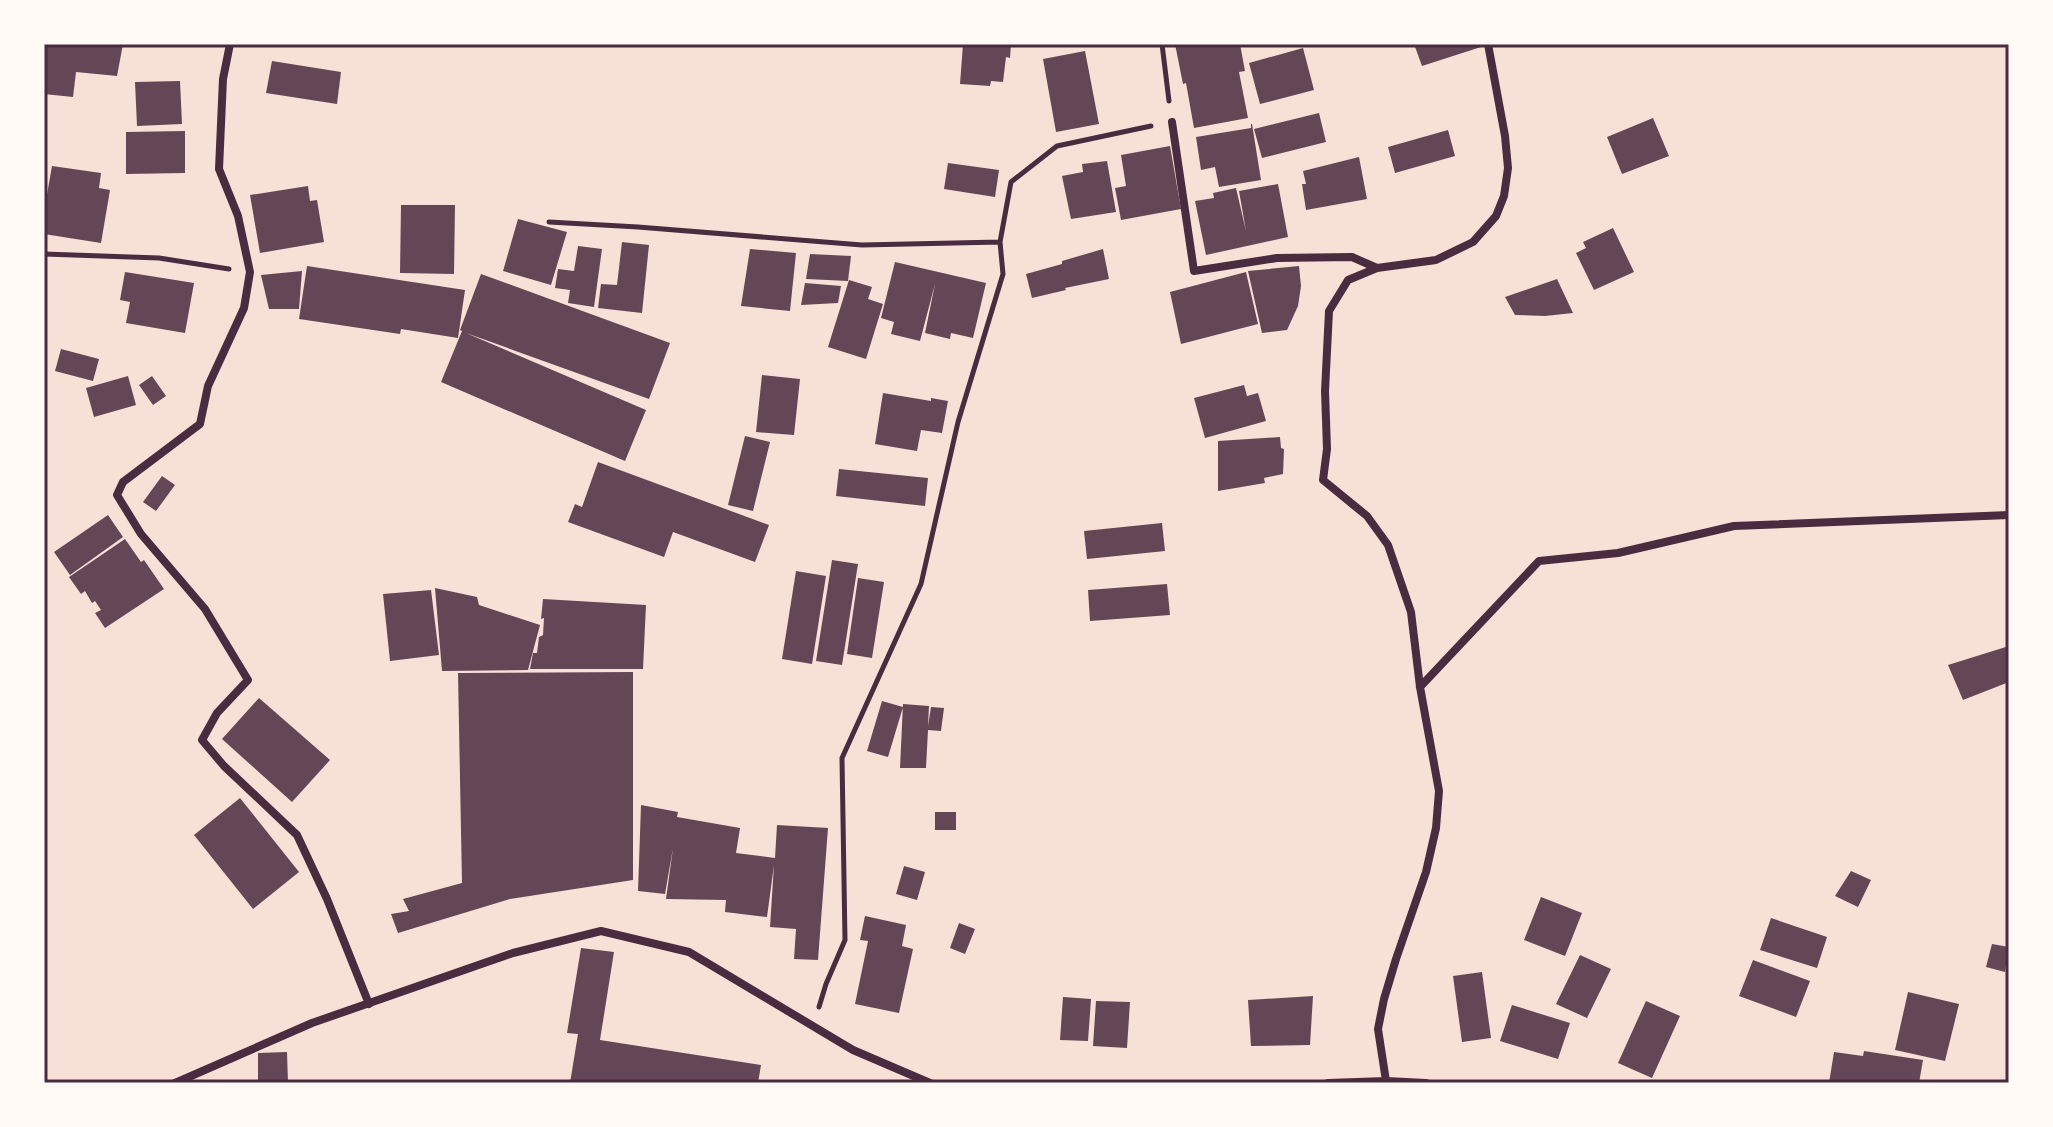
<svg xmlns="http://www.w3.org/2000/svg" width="2053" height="1127" font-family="Merriweather,serif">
<rect width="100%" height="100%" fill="#f7e1d7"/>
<!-- building -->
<path fill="#644757" d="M44 44H123L117 76 76 72 73 97 44 94Z
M963 44H1011L1010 58 1006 57 1003 82 991 81 990 86 960 84Z
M1175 44H1240L1245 71 1239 72 1248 118 1194 128 1186 83 1183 84Z
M1414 44H1480L1481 47 1422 66Z
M1303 48 1314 90 1260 104 1249 63Z
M1085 51 1099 124 1056 132 1043 59Z
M272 61 341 72 337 104 266 93Z
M180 81 182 124 137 126 135 82Z
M1319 113 1326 142 1262 158 1254 129Z
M1653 118 1669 156 1622 174 1607 137Z
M1251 124H1252L1261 180 1219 187 1215 167 1201 170 1196 137 1251 128Z
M1448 130 1455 156 1395 173 1388 147Z
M185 131V173L126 174V132Z
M1170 146 1181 209 1121 220 1115 188 1126 186 1121 155Z
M1359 157 1367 199 1306 210 1302 184H1306L1303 171Z
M1107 161 1116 212 1071 219 1062 176 1083 172 1082 164Z
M948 163 999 170 995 197 944 189Z
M52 166 101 173 99 188 110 190 101 243 44 234V212Z
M1278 184 1288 237 1206 255 1195 201 1214 198 1213 193 1236 188 1246 231 1239 191Z
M308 186 310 201 317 200 324 242 260 253 250 195Z
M401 205H455L454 274 400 273Z
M518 219 567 232 551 285 503 271Z
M1613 228 1634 272 1594 290 1576 253 1586 248 1583 242Z
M622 242 649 245 642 313 598 308 601 284 617 285Z
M578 246 602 249 594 307 568 303 570 290 555 288 558 269 574 271Z
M750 249 796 253 790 311 741 306Z
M1103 249 1109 279 1065 288 1066 290 1032 298 1026 274 1062 264V261Z
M810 254 851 256 848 281 806 279Z
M895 262 986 283 973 338 951 333 950 339 925 333 935 284 920 341 891 334 894 322 881 318Z
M307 266 465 290 458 338 401 329 400 334 299 319Z
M1299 266 1301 286 1298 306 1287 330 1262 333 1248 271Z
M302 271 299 309H269L261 275Z
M125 272 194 283 185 333 126 323 130 302 120 300Z
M1246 272 1258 324 1181 344 1170 292Z
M481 274 670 343 649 399 466 333 646 410 625 461 441 382 462 331 460 330Z
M1557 279 1573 313 1545 316 1515 315 1505 297Z
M849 280 872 287 868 299 883 304 866 359 828 347Z
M805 283 841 286 838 303 801 305Z
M61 349 99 359 93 381 55 371Z
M762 375 800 379 794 435 756 432Z
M128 376 136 405 94 417 86 388Z
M152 376 166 396 153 405 139 385Z
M1244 385 1247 396 1258 393 1266 421 1205 438 1194 398Z
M883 393 931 401V398L948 401 942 433 921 430 917 451 875 444Z
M745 436 770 442 753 511 728 505Z
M1280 437 1281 448 1284 449 1283 474 1264 478 1265 483 1218 491V441Z
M598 462 769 525 755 562 673 532 664 557 568 522 575 504 582 507Z
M839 469 928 478 925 506 836 496Z
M162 476 175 485 156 511 143 502Z
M108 515 123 537 70 575 54 552Z
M1162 523 1165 551 1087 559 1084 531Z
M125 539 141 562 144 560 164 589 105 628 95 613 101 610 95 601 92 603 85 591 81 594 69 577Z
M832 560 858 564 842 665 816 661Z
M796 571 826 576 812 664 782 659Z
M858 578 884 582 872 658 847 654Z
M1167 584 1170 615 1090 621 1088 590Z
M435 588 477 597 479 605 540 625 528 670 442 671Z
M431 590 439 655 390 661 383 594Z
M543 599 646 605 643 669H530L533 653H537L539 637 543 635 544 618 541 619Z
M2009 646V682L1963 700 1948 665Z
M633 672V880L510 899 398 933 391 914 409 911 403 899 462 883 458 673Z
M259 698 330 760 292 802 222 739Z
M882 701 903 707 888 757 867 751Z
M903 704 929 706 928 726 931 707 944 708 941 731 928 730 926 768H900Z
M240 798 299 872 253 909 194 835Z
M641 805 678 812 677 817 740 828 736 853 775 858 777 825 828 828 818 960 794 959 796 929 770 927 774 865 767 917 725 912 726 900 666 899 673 848 665 894 638 891Z
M935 812H956V830H935Z
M904 866 925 872 917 900 896 894Z
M1851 871 1871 880 1858 907 1835 896Z
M1541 897 1582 913 1565 956 1524 940Z
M865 916 906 925 902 946 913 949 899 1013 855 1004 868 941 860 940Z
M1771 918 1827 937 1817 968 1760 950Z
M959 923 975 929 965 954 950 948Z
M1992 944 2009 947 2005 972 1986 967Z
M581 948 614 952 600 1040 761 1065 758 1083H570L578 1034 567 1033Z
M1580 955 1611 969 1587 1018 1556 1004Z
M1753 960 1810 981 1796 1017 1739 996Z
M1482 972 1491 1038 1462 1042 1453 976Z
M1908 992 1959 1004 1945 1061 1895 1050Z
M1313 996 1310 1045 1251 1046 1248 1000Z
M1063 997 1091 999 1088 1041 1060 1040Z
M1096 1001 1130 1002 1127 1048 1093 1046Z
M1646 1001 1680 1016 1652 1078 1618 1063Z
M1512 1005 1570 1023 1558 1059 1500 1041Z
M1864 1051 1923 1060 1919 1083H1829L1834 1052 1863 1056Z
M287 1052 288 1083H258V1053Z"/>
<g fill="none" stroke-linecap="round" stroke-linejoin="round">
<!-- path -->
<path stroke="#4a2c40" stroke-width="5" d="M1162 44 1169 101
M549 222 638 227 862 245 1000 242
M44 254 159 258 229 269
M819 1007 826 984 845 940 842 758 921 584 958 422 1003 274 1000 242 1011 182 1057 146 1151 126"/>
<!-- minor -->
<path stroke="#4a2c40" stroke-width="8" d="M230 44 223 79 219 169 238 216 250 272 244 308 208 386 200 424 123 482 117 495 141 534 205 609 248 680 217 713 202 740 224 766 297 835 327 899 369 1004
M1172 122 1194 271 1277 258 1352 257 1377 268
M1420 687 1539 561 1618 553 1734 526 2009 515
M1386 1081 1378 1029 1384 999 1396 959 1426 872 1436 828 1439 791 1420 687 1411 612 1388 545 1367 516 1323 480 1327 449 1325 391 1329 311 1348 280 1377 268 1436 260 1473 242 1496 216 1504 196 1508 168 1505 136 1488 44
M175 1083 312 1023 513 953 601 931 689 952 853 1050 930 1083
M1328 1083 1386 1081 1426 1083"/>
</g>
<!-- border -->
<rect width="2053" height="1127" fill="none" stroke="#fffaf5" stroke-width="92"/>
<rect x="46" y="46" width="1961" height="1035" fill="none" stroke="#4a2c40" stroke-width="3"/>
</svg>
